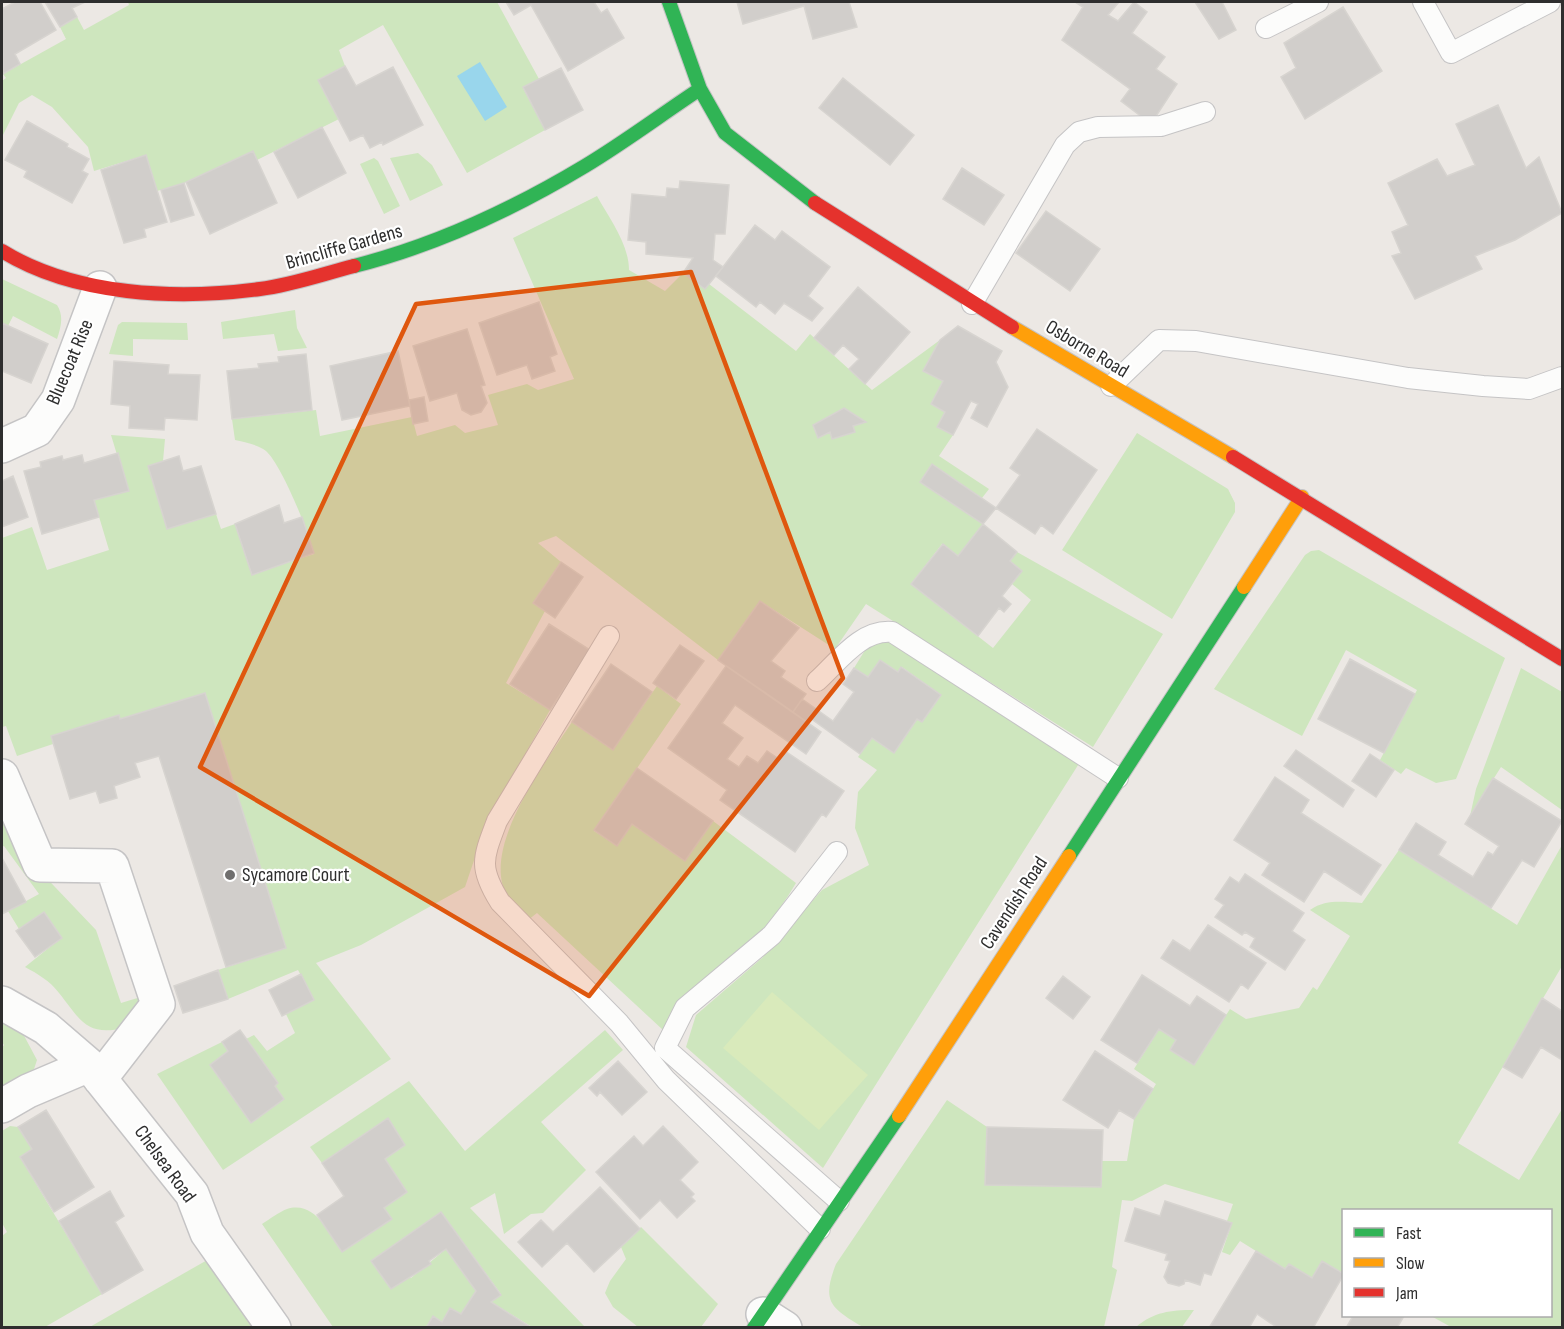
<svg xmlns="http://www.w3.org/2000/svg" width="1564" height="1329" font-family="'Sofia Sans Condensed',sans-serif">
<rect width="100%" height="100%" fill="#ece8e4"/>
<!-- green -->
<path fill="#cee6be" fill-rule="evenodd" d="M128 2H497L539 79 523 88 545 130 467 173 383 25 339 50 345 66 318 80 339 119 257 160 253 151 184 183 157 191 146 155 94 171 88 147 52 107 32 95 19 103 2 137V81L6 78 3 74 66 39 60 27 77 17 84 30 129 5Z
M418 153 432 165 443 185 410 201 390 158Z
M374 158 378 161 400 206 384 214 360 164Z
M597 196C609 218 629 244 629 270L665 291 683 273 705 289 709 284 796 351 810 334 872 390 940 340 924 371 943 381 931 404 945 412 937 427 953 435 939 456 989 489 982 498 932 464 920 482 983 524 958 556 942 544 911 584 993 648 1031 600 1012 584 1022 571 1010 561 1017 552 1163 634 1093 747 866 604 835 649 760 601 718 660 556 536 538 543 561 562 533 603 545 611 506 683 550 710 487 822 465 887 361 945 316 963 391 1059 223 1170 157 1074 222 1042 228 1051 210 1065 275 1086 278 1083 246 1039 254 1035 267 1051 295 1033 286 1014 314 1000 298 970 228 999 218 970 286 948 205 693 120 719 51 736 53 744 17 756 6 726 2 727V538L32 527 47 570 109 550 94 500 128 491 111 435 165 439 163 461 148 466 167 529 216 514 221 529 235 524 252 574 314 554C309 532 281 464 266 451 259 445 244 442 235 440L232 419 316 410 320 436 412 417 417 436 455 425 465 433 498 425 488 395 527 384 538 390 574 379 513 238ZM844 408 865 422 853 426 854 432 833 439 830 432 818 437 813 426Z
M2 279 57 305C64 316 61 327 57 339L13 316 8 326 2 323Z
M295 310 297 328 307 348 278 351 274 334 223 339 221 322Z
M122 322 187 323 188 340 133 339V356L109 354 118 325Z
M1137 433 1228 489 1235 503V512L1172 619 1062 550Z
M1319 550 1505 658 1456 779 1436 783 1406 768 1401 774 1380 760 1417 690 1346 650 1302 736 1214 689 1305 555 1311 551Z
M886 637 1080 762 823 1168 686 1047 696 1015 762 958 822 890 869 865 855 828 858 792 877 770 858 757 872 738 894 752 917 719 922 722 941 695 902 667 898 672 868 677 854 668 867 647Z
M1521 668 1562 692V810L1501 767 1470 816 1476 789Z
M657 686 681 704 594 831 617 846 632 824 685 861 713 821 796 883C763 940 710 984 663 1030L537 913 528 920C522 913 512 905 507 896 480 847 546 762 572 722L613 749Z
M2 818 14 844 96 930 121 1003 144 996 124 1028C86 1037 80 1019 59 993 50 981 38 974 25 967L61 938 44 912 19 929 8 911 39 894 4 846 2 847Z
M1562 845V966L1458 1143 1519 1180 1562 1109V1327H1451L1431 1316H1550V1210H1344L1343 1274 1322 1262 1312 1278 1289 1264 1285 1269 1240 1241 1230 1255 1222 1252 1232 1223 1227 1221 1233 1204 1165 1184 1132 1201 1122 1200 1112 1267 1117 1270 1104 1327H863C831 1308 821 1302 836 1264L947 1100 987 1127 985 1185 1101 1187 1102 1161H1127L1134 1119 1156 1084 1134 1069 1159 1029 1176 1040 1194 1064 1230 1009 1246 1019 1299 1008 1313 987 1317 990 1350 936 1310 910C1326 899 1343 902 1362 903L1399 850 1517 925Z
M2 1021 21 1030 37 1060 34 1069 2 1087V1048L4 1045 2 1042Z
M605 1030 623 1050 541 1122 586 1170 543 1213 531 1214 504 1234 495 1193 470 1208 585 1327H532L491 1302 501 1294 441 1212 372 1262 411 1278 446 1249 476 1291 461 1314 450 1308 442 1322 433 1316 426 1327H333L262 1224C270 1219 279 1212 287 1209 315 1200 330 1234 342 1252L392 1219 384 1208 407 1192 385 1159 405 1145 387 1119 322 1163 310 1147 409 1081 465 1151Z
M10 1126 18 1127 32 1149 20 1157 102 1294 45 1327H2V1236L7 1232 2 1223V1131Z
M641 1227 718 1304 701 1327H638L613 1307 605 1293 610 1281 626 1259 621 1247Z
M209 1259 256 1328H88Z
M1194 1310 1182 1327H1136C1154 1312 1170 1310 1194 1310Z"/>
<!-- pitch -->
<path fill="#d9eabb" d="M772 992 868 1075 819 1130 723 1048Z"/>
<!-- water -->
<path fill="#99d6ec" d="M480 62 507 107 485 121 457 76Z"/>
<!-- building -->
<path fill="#d1cecb" stroke="#d7d4d0" stroke-width="1.5" d="M15 2H40L56 30 15 54 20 64 3 74 2 9Z
M45 2H85L72 8 77 17 60 27Z
M506 2H594L601 13 607 9 624 38 568 71 531 5 514 15Z
M737 2H849L857 27 813 39 804 6 743 24Z
M1075 2H1119L1108 15 1118 21 1134 2 1147 12 1132 33 1165 57 1156 69 1177 84 1151 124 1121 101 1130 89 1062 40 1083 7Z
M1195 2H1222L1236 30 1219 39Z
M1343 7 1382 71 1305 119 1281 77 1296 68 1284 43Z
M345 66 356 86 393 67 423 125 383 145 382 142 370 148 363 135 350 141 318 80Z
M561 68 583 110 545 130 523 87Z
M843 78 914 135 890 165 819 108Z
M1498 105 1526 168 1539 157 1562 213 1515 240 1475 256 1482 269 1415 299 1392 256 1401 253 1392 232 1408 225 1388 183 1437 159 1447 176 1475 165 1456 124Z
M27 121 68 144 67 147 89 159 82 171 88 174 72 203 24 177 27 171 5 160Z
M322 127 346 173 298 198 274 152Z
M253 151 277 203 210 234 186 182Z
M146 155 167 222 144 229 146 237 124 243 101 170Z
M962 168 1004 195 984 225 943 199Z
M680 181 729 185 725 234H715L713 260 723 267 705 289 683 273 693 258 646 254V242L628 240 632 194 666 197 667 188 679 189Z
M184 183 194 215 171 222 161 190Z
M1046 211 1100 249 1070 291 1016 253Z
M755 225 775 240 782 231 830 267 808 296 823 308 812 321 784 303 775 314 760 302 756 307 716 276Z
M858 287 910 332 865 384 849 369 859 359 843 345 834 355 814 338Z
M539 302 557 354 550 357 555 371 532 379 527 365 497 375 479 323Z
M2 323 48 344 31 383 2 371Z
M958 326 1002 351 996 362 1008 387 987 427 971 418 978 404 971 401 953 435 937 427 945 412 931 404 943 381 923 371 940 340Z
M467 329 485 385 481 386 487 403 481 412 471 415 462 410 457 393 430 401 413 346Z
M398 351 410 406 342 420 330 366Z
M306 354 312 410 232 419 227 371 259 368 258 364 279 362 278 357Z
M114 361 169 365 168 374 200 375 197 420 165 418 164 430 129 428 130 406 111 404Z
M424 397 428 421 413 424 409 400Z
M844 408 866 422 853 426 855 432 832 439 830 432 818 438 813 425Z
M1037 429 1097 470 1053 534 1041 525 1035 534 996 508 1020 475 1010 468Z
M118 453 129 491 94 500 99 517 42 534 24 471 41 467 40 462 62 456 63 460 82 455 84 463Z
M179 456 183 471 201 466 216 514 167 529 148 466Z
M932 464 996 508 983 524 920 482Z
M13 476 28 517 2 527V481Z
M279 505 284 523 302 517 314 553 252 575 235 524Z
M983 524 1017 552 1010 561 1022 571 1002 596 1011 604 1004 612 999 608 978 636 911 584 943 544 958 556Z
M561 562 583 577 555 618 533 603Z
M760 601 799 628 771 661 785 671 781 677 806 694 793 712 718 660Z
M549 624 590 650 550 710 510 684Z
M680 645 704 661 676 699 653 683Z
M1350 659 1415 694 1384 753 1318 719Z
M880 660 898 672 901 667 941 695 922 722 917 719 894 753 872 738 860 754 810 718 807 722 793 712 802 699 833 721 854 692 843 684 854 668 868 677Z
M611 664 652 692 613 750 572 722Z
M726 666 821 732 806 754 735 705 722 723 743 738 727 759 739 767 747 756 758 763 767 751 779 759 785 751 844 791 826 817 822 814 795 852 720 800 727 790 668 748Z
M205 693 286 948 226 967 159 756 135 763 140 777 114 786 117 798 100 803 96 791 70 799 51 736 119 715 120 719Z
M1296 750 1354 790 1343 807 1284 766Z
M1370 754 1394 770 1376 797 1352 781Z
M637 768 713 821 685 861 632 824 617 846 594 830Z
M1275 777 1309 800 1301 813 1381 865 1361 895 1324 871 1304 902 1262 875 1270 863 1234 840Z
M1493 778 1562 821 1534 867 1522 860 1491 908 1399 850 1416 823 1446 842 1438 855 1473 877 1488 852 1493 855 1499 846 1465 824Z
M2 858 26 902 2 914Z
M1245 874 1304 913 1292 931 1305 940 1285 970 1250 947 1255 938 1245 932 1242 935 1215 917 1224 905 1215 899 1230 877 1239 883Z
M44 912 62 938 35 957 16 931Z
M1208 925 1266 963 1248 989 1241 984 1229 1002 1161 958 1173 940 1190 951Z
M218 970 228 999 183 1013 174 986Z
M301 974 314 1000 282 1016 269 990Z
M1142 975 1190 1006 1197 996 1226 1015 1194 1065 1170 1050 1176 1040 1159 1029 1137 1063 1101 1040Z
M1063 976 1090 997 1073 1019 1046 998Z
M1542 998 1562 1011V1060L1541 1047 1522 1078 1503 1067Z
M240 1030 278 1083 275 1086 284 1099 251 1123 210 1065 228 1051 222 1042Z
M1095 1051 1153 1089 1134 1119 1119 1110 1108 1128 1063 1100Z
M618 1061 647 1092 622 1115 600 1092 597 1096 589 1088Z
M46 1110 94 1187 54 1212 20 1157 32 1149 18 1127Z
M388 1118 405 1145 385 1159 407 1192 384 1208 392 1219 342 1252 317 1215 344 1196 322 1163Z
M663 1126 698 1162 680 1180 694 1194 691 1197 695 1201 677 1218 660 1200 640 1219 596 1172 634 1136 643 1146Z
M987 1127 1103 1130 1101 1187 985 1185Z
M600 1187 640 1229 594 1272 567 1243 542 1267 518 1242 541 1220 553 1232Z
M110 1191 124 1216 115 1222 143 1270 102 1294 59 1221Z
M1165 1201 1232 1223 1211 1275 1204 1273 1200 1285 1185 1280 1184 1284 1179 1286 1168 1283 1164 1277 1170 1261 1165 1260 1167 1254 1125 1241 1135 1208 1160 1216Z
M441 1212 501 1295 491 1302 532 1328H426L433 1316 442 1322 450 1308 461 1314 476 1291 446 1249 429 1261 431 1264 391 1289 371 1261Z
M1256 1251 1285 1269 1289 1264 1312 1278 1322 1261 1344 1274 1313 1328H1278L1257 1314 1249 1328H1209Z
M1353 1316H1404L1397 1328H1346Z"/>
<g fill="none" stroke-linecap="round" stroke-linejoin="round">
<defs>
<path id="lane" d="M1423 2 1451 53 1550 2
M1266 28 1318 2
M972 304 1065 145 1079 132 1098 127 1161 126 1205 112
M1111 386 1159 340 1196 341 1408 378 1483 386 1529 389 1562 377
M609 636 497 821C483 858 478 867 500 902L619 1023 666 1080 820 1229
M817 681C838 662 861 629 892 632L1118 778
M837 852 772 935 685 1008 665 1048 839 1201"/>
<path id="street" d="M2 446 37 430 58 400 100 288
M2 776 40 865 112 866 158 1004 100 1079
M2 1003 46 1028 89 1065 192 1194 207 1233 274 1328
M2 1106 28 1091 89 1065
M763 1314 785 1328"/>
<path id="fast" d="M669 2 700 89 725 133 815 203
M354 266C434 246 515 208 585 166 625 142 662 114 700 89
M1069 856 1244 587
M754 1328 899 1116"/>
<path id="slow" d="M1012 327 1233 457
M1244 587 1302 497
M899 1116 1069 856"/>
<path id="jam" d="M815 203 1012 327
M2 251C75 296 177 300 260 289 292 285 323 274 354 266
M1233 457 1562 659"/>
</defs>
<!-- lane casing -->
<use href="#lane" stroke="#c5c4c5" stroke-width="22"/>
<!-- street casing -->
<use href="#street" stroke="#c5c4c5" stroke-width="36"/>
<!-- fast casing -->
<use href="#fast" stroke="#c5c4c5" stroke-width="16"/>
<!-- slow casing -->
<use href="#slow" stroke="#c5c4c5" stroke-width="16"/>
<!-- jam casing -->
<use href="#jam" stroke="#c5c4c5" stroke-width="16"/>
<!-- lane -->
<use href="#lane" stroke="#fcfcfb" stroke-width="20"/>
<!-- street -->
<use href="#street" stroke="#fcfcfb" stroke-width="33"/>
<!-- fast -->
<use href="#fast" stroke="#30b455" stroke-width="14"/>
<!-- slow -->
<use href="#slow" stroke="#ff9f0a" stroke-width="14"/>
<!-- jam -->
<use href="#jam" stroke="#e5322d" stroke-width="14"/>
</g>
<!-- marked area -->
<path fill="#df570e" fill-opacity="0.2" stroke="#df570e" stroke-width="4.5" stroke-linejoin="round" d="M691 272 843 678 589 996 200 767 416 304Z"/>
<!-- markers -->
<circle fill="#706f6e" stroke="#fff" stroke-width="2" cx="230" cy="875" r="6"/>
<g text-anchor="middle" dominant-baseline="central" stroke-width="4.5" stroke-linejoin="round" paint-order="stroke">
<!-- street labels -->
<g font-size="20" fill="#2e2e2e" stroke="#fff">
<text transform="translate(344 247) rotate(-16)">Brincliffe Gardens</text>
<text transform="translate(1087 349) rotate(31)">Osborne Road</text>
<text transform="translate(70 362) rotate(-67)">Bluecoat Rise</text>
<text transform="translate(1014 903) rotate(-57)">Cavendish Road</text>
<text transform="translate(165 1164) rotate(54)">Chelsea Road</text>
</g>
<!-- poi labels -->
<g font-size="20" fill="#2e2e2e" stroke="#fff" text-anchor="start">
<text x="242" y="875">Sycamore Court</text>
</g>
</g>
<!-- border -->
<rect width="1564" height="1329" fill="none" stroke="#2e2e2e" stroke-width="6"/>
<!-- legend -->
<rect x="1342" y="1209" width="210" height="108" fill="#ffffff" stroke="#ababab" stroke-width="1.5"/>
<rect x="1354" y="1228" width="30" height="9" fill="#30b455" stroke="#ababab" stroke-width="1.5"/>
<text x="1396" y="1239" font-size="18" fill="#2e2e2e">Fast</text>
<rect x="1354" y="1258" width="30" height="9" fill="#ff9f0a" stroke="#ababab" stroke-width="1.5"/>
<text x="1396" y="1269" font-size="18" fill="#2e2e2e">Slow</text>
<rect x="1354" y="1288" width="30" height="9" fill="#e5322d" stroke="#ababab" stroke-width="1.5"/>
<text x="1396" y="1299" font-size="18" fill="#2e2e2e">Jam</text>
</svg>
